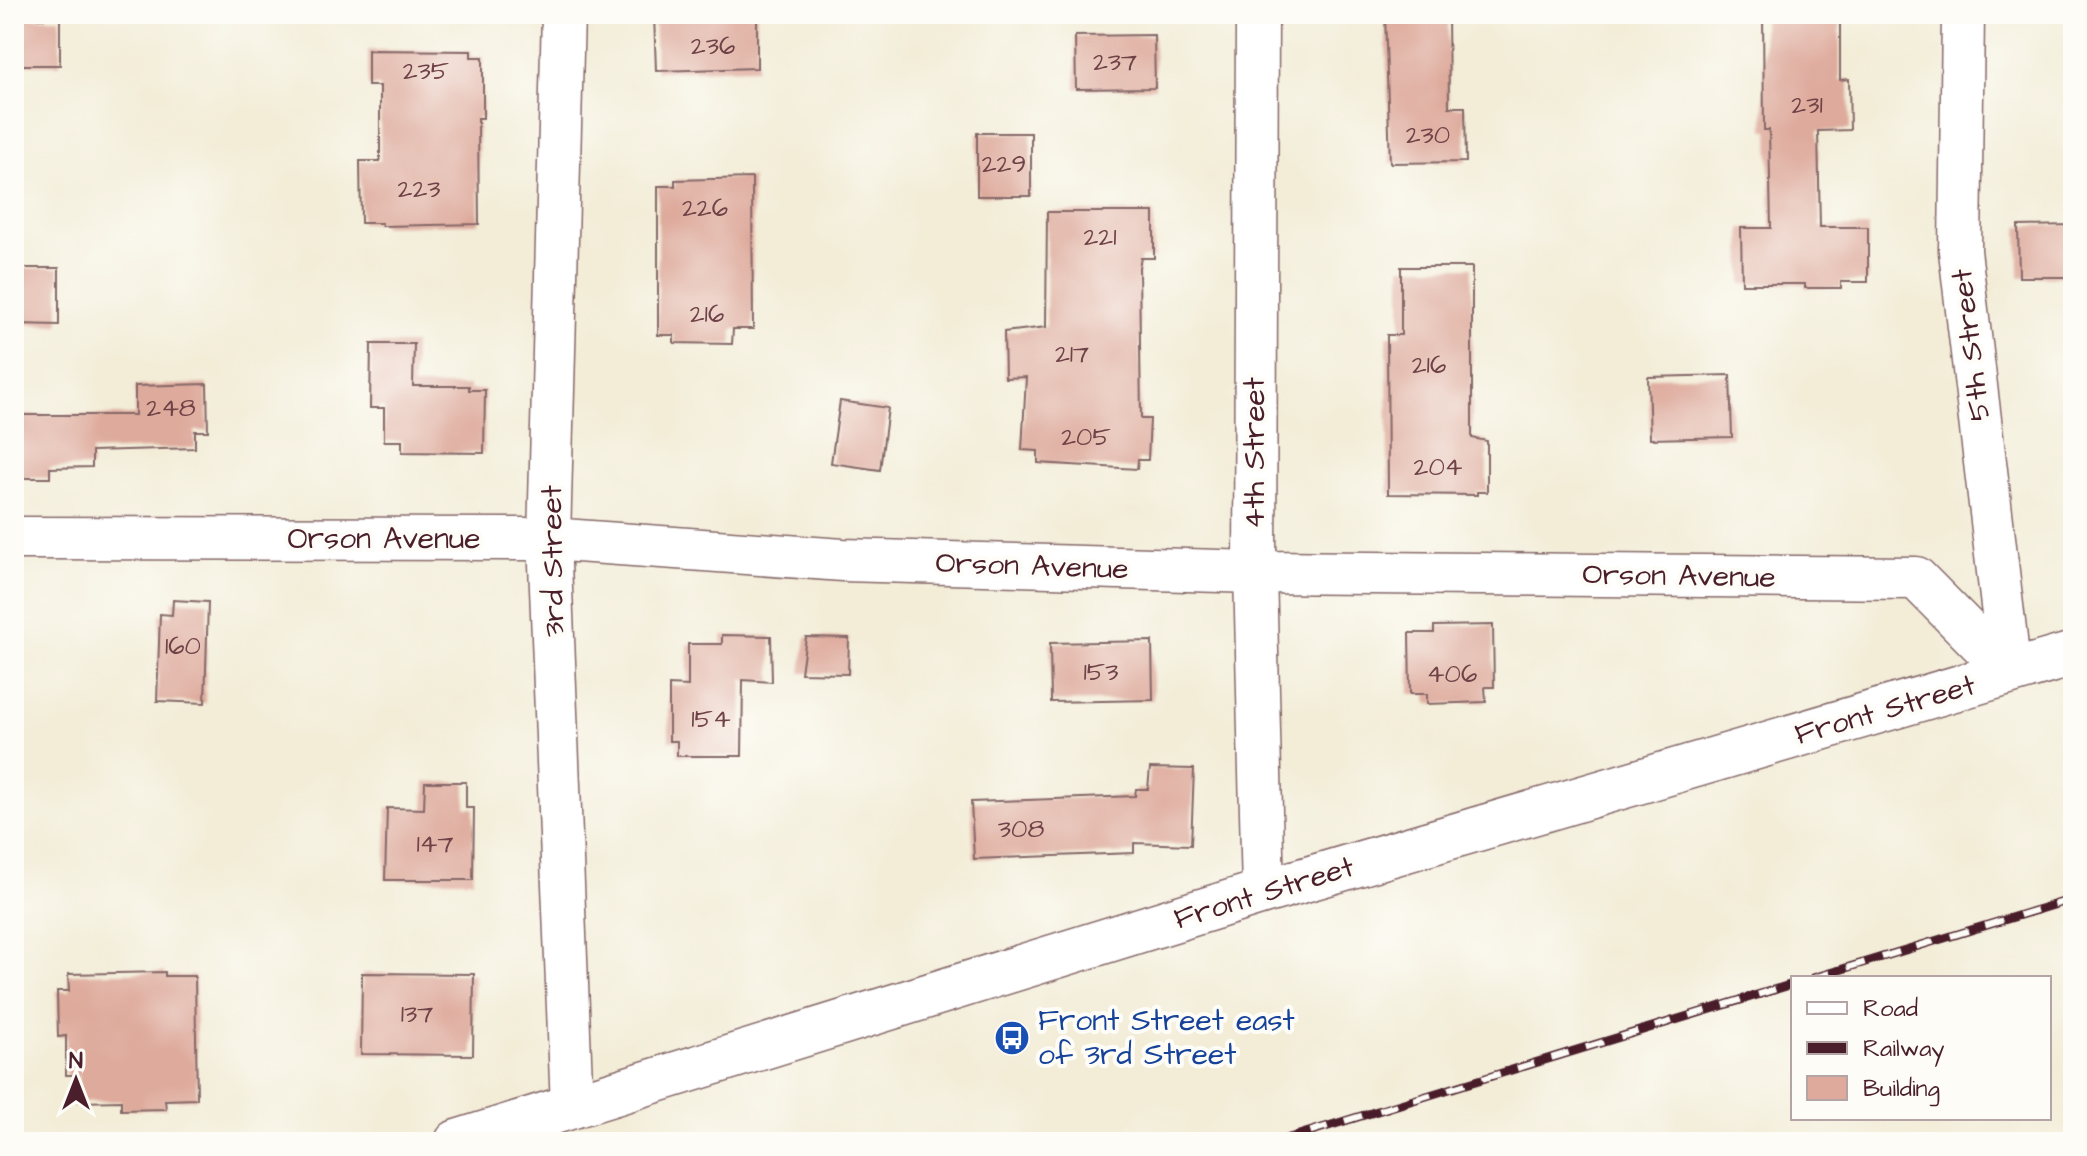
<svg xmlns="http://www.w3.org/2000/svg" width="2087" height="1156" font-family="'Architects Daughter',sans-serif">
<rect width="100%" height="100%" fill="#fdfcf7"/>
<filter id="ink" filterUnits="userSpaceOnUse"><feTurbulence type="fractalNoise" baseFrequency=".0125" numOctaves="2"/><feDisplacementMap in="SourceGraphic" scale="16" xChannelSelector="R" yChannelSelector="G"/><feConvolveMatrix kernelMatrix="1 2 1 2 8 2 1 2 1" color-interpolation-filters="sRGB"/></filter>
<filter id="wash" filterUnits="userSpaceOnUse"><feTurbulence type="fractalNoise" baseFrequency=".006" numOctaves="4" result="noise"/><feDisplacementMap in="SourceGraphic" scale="32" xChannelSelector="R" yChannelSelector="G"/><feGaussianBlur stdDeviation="1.8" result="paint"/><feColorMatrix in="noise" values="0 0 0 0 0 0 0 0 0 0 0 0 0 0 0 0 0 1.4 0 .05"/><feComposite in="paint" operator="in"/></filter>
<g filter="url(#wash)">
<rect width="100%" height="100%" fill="#f3edd8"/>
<g id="blocks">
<!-- building -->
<path fill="#deaa9c" d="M654 14H757V68L656 71Z
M1385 14H1448L1449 107H1465L1466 162 1390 163Z
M1763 14H1840V80L1849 79 1850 130 1818 131 1820 227H1868V282H1841V288H1805V284H1742L1741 228H1771L1769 130H1764Z
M14 18H60V65H14Z
M1154 35 1155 88 1076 89 1075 36Z
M368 50 471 51V57H483V118H478L479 224 382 226V223H361L360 161H380V86H368Z
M977 133H1031V196H977Z
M752 178 753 329H733L732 344 674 343V335H658V186H675V180Z
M1047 212H1154V258H1141L1139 267 1141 419H1150L1148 460H1138L1137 469 1038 463V451L1022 450 1026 377 1005 378 1004 332 1046 327Z
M2073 225V277H2019L2018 226Z
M1401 267H1472V438L1487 441V492H1477V495L1388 494 1387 335H1401Z
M16 268H59V325L15 324Z
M371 344H414L413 386H469V390H485L484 453 402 452V441H384V408H370Z
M1730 375 1732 437 1650 439 1648 377Z
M207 384 208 431H195V448L92 451V467L50 468V478H14V415H135V386Z
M840 401 888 408 880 470 831 463Z
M173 600 208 602 205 703 157 701 160 614 172 615Z
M1493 625 1494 687H1485L1486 702 1427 704V694H1410L1409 633H1434V626Z
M722 635 771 636 772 682 743 680 742 756H677V741H669V685L688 686V644H722Z
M806 637 849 638 848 674 801 673Z
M1152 641 1153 700 1051 702 1050 643Z
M1150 768 1194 769 1191 845 1134 843V853L974 859 971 802 1135 796 1136 789H1148Z
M425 782H466V808H474L473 880H385L387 808 424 809Z
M165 972V976H195L197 1099 165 1100 166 1109 121 1110V1101L79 1102V1075H66V1036L58 1037 57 991H69L68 974Z
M362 973 474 974 473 1055 361 1054Z"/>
</g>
</g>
<g filter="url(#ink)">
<use href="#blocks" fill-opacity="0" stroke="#856768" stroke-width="2"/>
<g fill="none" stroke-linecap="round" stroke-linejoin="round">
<defs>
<path id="street" d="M563 14 549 539 572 1107
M1257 14 1255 572 1263 892
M1963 14 1960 251 2010 673
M14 538 549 539 843 560 1255 572 1916 578 2010 673"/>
<path id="secondary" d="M457 1142 1263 892 2073 654"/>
</defs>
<!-- street casing -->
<use href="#street" stroke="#856768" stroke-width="45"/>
<!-- secondary casing -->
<use href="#secondary" stroke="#856768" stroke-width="47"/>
<!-- street -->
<use href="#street" stroke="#fff" stroke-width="42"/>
<!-- secondary -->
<use href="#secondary" stroke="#fff" stroke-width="44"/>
<defs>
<path id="rail" d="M1813 978 2073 899
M1276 1142 1793 984"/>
</defs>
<!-- rail casing -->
<use href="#rail" stroke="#4a1f2b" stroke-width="9"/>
<!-- rail -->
<use href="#rail" stroke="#fdfcf7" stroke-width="6" stroke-dasharray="18" stroke-linecap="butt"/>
</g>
</g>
<!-- icons -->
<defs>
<symbol id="bus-disc" viewBox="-11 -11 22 22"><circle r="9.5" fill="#1a4fb4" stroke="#fdfcf7"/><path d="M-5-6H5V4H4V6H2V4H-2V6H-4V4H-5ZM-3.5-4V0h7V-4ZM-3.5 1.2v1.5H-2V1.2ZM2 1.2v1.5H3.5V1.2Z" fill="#fff"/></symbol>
</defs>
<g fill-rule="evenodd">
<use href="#bus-disc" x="992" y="1018" width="40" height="40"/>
</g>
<g text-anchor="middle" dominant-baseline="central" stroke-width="8" stroke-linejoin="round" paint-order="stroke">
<!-- number labels -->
<g font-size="26" fill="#6f4247">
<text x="713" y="46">236</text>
<text x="1115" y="62">237</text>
<text x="426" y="71">235</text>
<text x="1807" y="105">231</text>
<text x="1428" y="135">230</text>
<text x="1004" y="164">229</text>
<text x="419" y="189">223</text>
<text x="705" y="208">226</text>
<text x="1100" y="237">221</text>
<text x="707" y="314">216</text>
<text x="1072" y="354">217</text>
<text x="1429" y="365">216</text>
<text x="171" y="408">248</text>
<text x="1086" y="437">205</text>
<text x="1438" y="467">204</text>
<text x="183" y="646">160</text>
<text x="1101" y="672">153</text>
<text x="1452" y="674">406</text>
<text x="711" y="719">154</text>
<text x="1021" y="829">308</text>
<text x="435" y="844">147</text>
<text x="417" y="1014">137</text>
</g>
<!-- street labels -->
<g font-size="30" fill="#4a1f2b" stroke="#fdfcf7">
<text transform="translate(1971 345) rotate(-97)">5th Street</text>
<text transform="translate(1255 453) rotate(-90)">4th Street</text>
<text x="384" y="539">Orson Avenue</text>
<text transform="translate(553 561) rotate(-91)">3rd Street</text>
<text transform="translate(1032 566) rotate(2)">Orson Avenue</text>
<text transform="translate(1679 576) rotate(1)">Orson Avenue</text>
<text transform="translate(1885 710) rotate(-16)">Front Street</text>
<text transform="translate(1264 893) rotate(-17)">Front Street</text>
</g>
<!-- transit labels -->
<g font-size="30" fill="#164399" stroke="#fdfcf7" text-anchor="start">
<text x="1038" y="1021">Front Street east<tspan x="1038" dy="34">of 3rd Street</tspan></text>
</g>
</g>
<!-- margin -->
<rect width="2087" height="1156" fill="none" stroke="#fdfcf7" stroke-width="48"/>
<!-- legend -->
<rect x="1791" y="976" width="260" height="144" fill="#fdfcf7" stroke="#b5a4a5" stroke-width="2"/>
<rect x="1807" y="1002" width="40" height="12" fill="#ffffff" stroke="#b5a4a5" stroke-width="2"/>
<text x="1863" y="1016" font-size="24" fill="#4a1f2b">Road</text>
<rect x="1807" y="1042" width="40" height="12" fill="#4a1f2b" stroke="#b5a4a5" stroke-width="2"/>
<text x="1863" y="1056" font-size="24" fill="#4a1f2b">Railway</text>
<rect x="1807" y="1076" width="40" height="24" fill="#deaa9c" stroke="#b5a4a5" stroke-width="2"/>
<text x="1863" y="1096" font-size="24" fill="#4a1f2b">Building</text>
<!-- north arrow -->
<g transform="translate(76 1080)" stroke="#fdfcf7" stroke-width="6" paint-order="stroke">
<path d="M0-6L14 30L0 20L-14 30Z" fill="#4a1f2b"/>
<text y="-12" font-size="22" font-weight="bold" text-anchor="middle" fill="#4a1f2b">N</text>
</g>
</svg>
